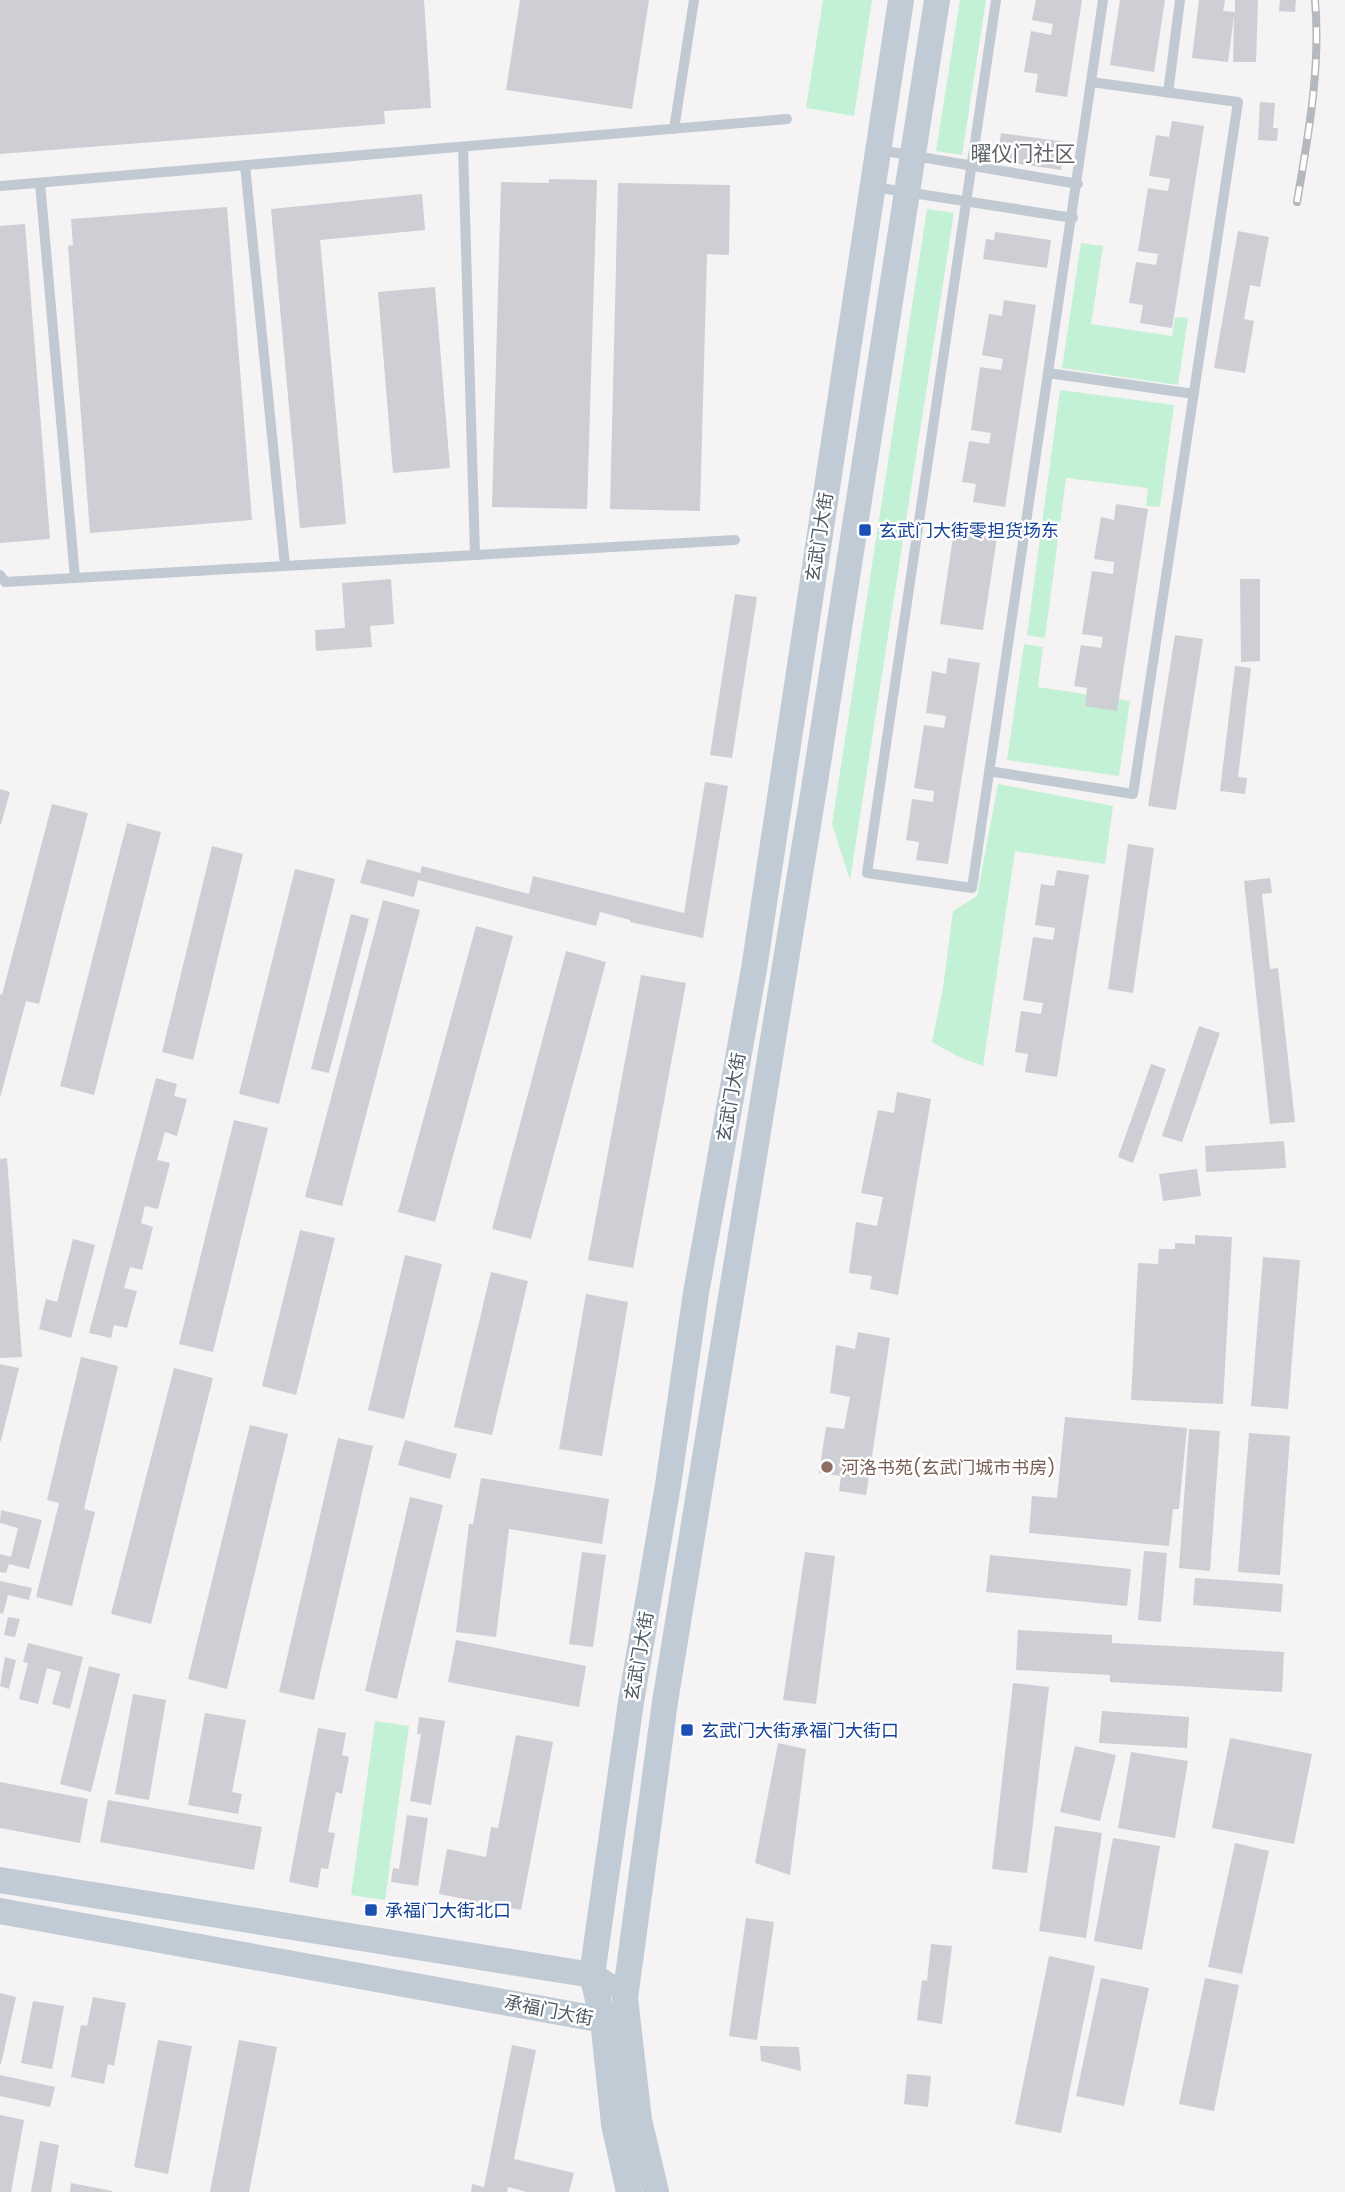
<svg xmlns="http://www.w3.org/2000/svg" width="1345" height="2192" font-family="Poppins,'Noto Sans SC',sans-serif">
<rect width="100%" height="100%" fill="#f5f3f3"/>
<!-- green -->
<path fill="#c3f1d5" d="M823 0H872L854 116 806 108Z
M960 0H986L962 155 936 151Z
M927 209 954 213 850 880 832 824Z
M1081 243 1103 246 1091 324 1172 336 1175 317 1188 318 1178 385 1062 368Z
M1060 390 1174 405 1160 507 1146 506 1148 488 1066 478 1045 638 1027 635Z
M1024 644 1043 647 1038 687 1130 701 1119 776 1007 760Z
M998 784 1113 806 1105 864 1015 851 983 1066 959 1057 932 1042 943 988 953 911 977 896Z
M375 1721 409 1726 385 1900 351 1895Z"/>
<!-- building -->
<path fill="#cdcfd5" d="M0 0H424L431 108 384 111 385 124 0 154Z
M520 0H649L632 109 506 90Z
M1036 0H1082L1067 97 1035 92 1038 74 1024 72 1031 31 1051 35 1053 24 1032 20Z
M1120 0H1165L1154 72 1110 65Z
M1199 0H1225L1223 11 1235 12V0H1258L1256 62H1233L1234 16 1228 62 1192 58Z
M1280 0H1296L1295 12 1279 11Z
M1260 102 1275 103 1273 128H1278L1277 141 1258 140Z
M1172 121 1204 126 1172 328 1140 323 1143 305 1129 303 1136 262 1156 265 1158 254 1138 251 1148 188 1168 191 1170 179 1149 176 1156 135 1169 137Z
M1001 133 1065 142 1061 170 1005 162 1006 154 998 153Z
M549 179 597 180 587 509 492 507 501 182 549 183Z
M618 183 730 185 729 255 707 254 700 511 610 509Z
M422 194 425 230 320 240 346 524 300 528 271 209Z
M227 207 252 520 90 533 68 246 73 245 71 219Z
M25 224 50 539 0 543V226Z
M1238 231 1269 237 1260 287 1250 285 1244 319 1254 321 1245 373 1214 368Z
M995 232 1051 240 1047 268 983 259 986 239 994 240Z
M435 287 450 468 393 473 378 292Z
M1004 300 1036 305 1005 507 973 502 976 484 962 482 969 441 989 444 991 433 971 430 980 367 1001 370 1003 359 982 355 989 314 1002 316Z
M1116 504 1148 509 1117 711 1085 706 1087 688 1074 686 1081 645 1101 648 1103 637 1082 634 1092 571 1113 574 1114 562 1094 559 1101 517 1114 520Z
M954 531 997 537 983 630 940 624Z
M391 579 394 624 370 626 372 647 316 651 315 630 345 628 342 583Z
M1240 579H1260V661L1241 662Z
M735 594 757 597 732 758 710 755Z
M1175 635 1203 639 1176 810 1148 806Z
M948 658 980 663 948 864 916 860 919 842 906 840 912 799 933 802 934 791 914 788 924 725 944 728 946 716 926 713 932 671 946 674Z
M1235 666 1251 668 1238 777 1247 778 1245 794 1220 791Z
M705 782 728 786 703 938 630 922V920L600 912 596 926 418 880 414 897 360 883 367 859 420 873 422 866 529 894 533 876 684 913Z
M0 789 10 792 1 824H0Z
M52 804 88 813 39 1004 26 1001 0 1098V994L2 995Z
M127 823 161 832 94 1095 60 1086Z
M1128 844 1154 848 1133 993 1108 989Z
M212 846 243 854 193 1060 162 1052Z
M295 869 335 879 279 1104 239 1094Z
M1057 870 1089 875 1057 1077 1025 1072 1028 1054 1015 1052 1021 1011 1041 1014 1043 1003 1023 1000 1033 937 1053 940 1055 928 1035 925 1041 884 1054 886Z
M1270 878 1272 893 1262 894 1270 969 1278 968 1295 1122 1270 1124 1244 881Z
M383 900 420 910 342 1206 305 1197Z
M351 914 369 919 329 1073 311 1069Z
M476 926 513 936 435 1222 398 1212Z
M566 951 606 962 531 1239 492 1229Z
M641 975 686 983 633 1268 588 1260Z
M1199 1026 1220 1033 1182 1142 1162 1136Z
M1151 1064 1166 1069 1133 1163 1118 1157Z
M156 1078 177 1084 174 1096 187 1099 177 1136 165 1132 157 1160 170 1163 158 1209 145 1206 141 1223 153 1227 142 1270 130 1267 124 1288 137 1291 127 1328 114 1325 111 1338 89 1333Z
M897 1092 931 1099 898 1295 870 1289 872 1276 849 1273 856 1222 877 1226 883 1197 861 1193 878 1110 894 1113Z
M234 1120 268 1128 213 1352 179 1344Z
M1284 1141 1286 1168 1206 1172 1205 1146Z
M7 1158 22 1357 0 1358V1159Z
M1197 1169 1201 1196 1163 1201 1159 1174Z
M300 1230 335 1238 296 1395 262 1386Z
M1195 1235 1232 1237 1223 1404 1131 1400 1138 1263 1158 1264 1159 1249H1175V1243L1195 1244Z
M73 1239 95 1245 71 1338 39 1329 46 1299 57 1302Z
M405 1255 442 1264 404 1419 368 1410Z
M1263 1257 1300 1260 1288 1409 1251 1406Z
M491 1272 528 1281 492 1435 454 1427Z
M586 1294 628 1302 602 1456 559 1449Z
M858 1332 890 1338 866 1495 839 1491 841 1476 819 1473 826 1427 844 1429 850 1397 830 1393 836 1345 855 1349Z
M81 1357 118 1366 84 1509 95 1512 72 1606 36 1597 59 1503 47 1500Z
M0 1364 19 1368 1 1441H0Z
M174 1368 213 1378 151 1624 111 1614Z
M1065 1417 1187 1428 1179 1509H1173L1169 1546 1029 1533 1032 1496 1057 1498Z
M250 1425 288 1434 227 1689 188 1679Z
M1189 1429 1220 1431 1210 1571 1179 1568Z
M1249 1433 1290 1436 1280 1575 1238 1572Z
M338 1438 373 1446 314 1700 279 1692Z
M405 1440 457 1454 450 1479 398 1465Z
M481 1478 609 1499 602 1544 509 1529 496 1637 456 1632 469 1524H473Z
M410 1497 443 1505 397 1699 365 1691Z
M1 1510 42 1520 29 1569 9 1564 6 1573 0 1572V1554L11 1557 18 1528 0 1523Z
M1144 1551 1167 1553 1161 1622 1138 1620Z
M582 1552 606 1555 593 1647 569 1644Z
M805 1552 835 1556 816 1704 783 1700Z
M990 1555 1131 1569 1127 1606 986 1592Z
M1195 1578 1283 1584 1281 1612 1193 1605Z
M0 1581 32 1588 29 1600 8 1595 3 1614 0 1613Z
M8 1617 20 1619 15 1637 4 1635Z
M1018 1630 1112 1635V1643L1284 1652 1282 1692 1110 1682V1675L1016 1670Z
M456 1640 586 1666 579 1707 448 1682Z
M28 1643 83 1657 70 1709 52 1704 61 1672 47 1668 38 1704 19 1699 28 1663 23 1662Z
M5 1657 16 1660 9 1689 0 1686Z
M89 1666 120 1674 91 1792 60 1784Z
M1013 1683 1049 1687 1027 1873 992 1869Z
M133 1694 166 1700 149 1800 115 1794Z
M1102 1711 1189 1717 1187 1748 1099 1743Z
M205 1713 246 1720 232 1792 242 1794 238 1814 188 1805Z
M419 1717 445 1721 431 1805 410 1801 421 1734H417Z
M318 1728 346 1733 342 1755 349 1757 342 1794 336 1792 328 1832 335 1833 328 1869 321 1868 318 1888 289 1882Z
M516 1735 553 1742 521 1910 439 1894 447 1849 486 1857 491 1827 498 1828Z
M1230 1738 1312 1754 1294 1844 1212 1828Z
M778 1743 806 1749 790 1875 755 1863Z
M1075 1746 1116 1755 1100 1821 1060 1812Z
M1131 1752 1188 1761 1175 1838 1118 1828Z
M0 1782 88 1799 80 1843 0 1828Z
M108 1800 262 1827 254 1870 100 1842Z
M407 1815 428 1818 418 1886 391 1882 393 1868 399 1869Z
M1055 1826 1102 1833 1086 1938 1039 1931Z
M1113 1838 1160 1846 1142 1950 1094 1941Z
M1235 1843 1269 1851 1242 1974 1208 1967Z
M746 1918 774 1922 757 2040 729 2036Z
M931 1944 952 1946 942 2024 917 2020 922 1980 927 1981Z
M1049 1956 1095 1966 1061 2133 1015 2124Z
M1101 1978 1149 1988 1124 2106 1076 2096Z
M1205 1978 1239 1985 1214 2111 1179 2104Z
M0 1993 16 1997 1 2064H0Z
M93 1997 126 2003 114 2066 108 2064 104 2084 71 2077 81 2025 87 2026Z
M33 2001 64 2006 52 2069 21 2063Z
M158 2040 192 2046 168 2174 134 2167Z
M239 2040 277 2047 249 2192H210Z
M512 2045 536 2050 514 2159 574 2173 569 2192H527L508 2187 507 2192H471L472 2184 484 2187Z
M760 2046 799 2047 801 2071 761 2061Z
M907 2074 931 2076 928 2107 904 2104Z
M0 2075 55 2087 50 2107 0 2096Z
M0 2115 24 2120 11 2192H0Z
M40 2141 59 2145 51 2192H31Z
M71 2183 112 2191V2192H70Z"/>
<g fill="none" stroke-linecap="round" stroke-linejoin="round">
<!-- lane -->
<path stroke="#c1cad2" stroke-width="10" d="M996 0 867 873 972 888 1103 0
M1168 93 1180 0
M674 129 694 0
M463 147 475 555
M880 150 1078 184
M245 165 285 566
M40 183 75 578
M0 186 787 119
M874 187 1073 218
M1048 373 1194 394
M0 575 5 582 735 540
M989 771 1133 794 1238 102 1091 82"/>
<!-- secondary -->
<path stroke="#c1cbd6" stroke-width="26" d="M0 1880 592 1975 607 1985
M0 1911 603 2020
M629 2192 614 2124 603 2020 592 1975 631 1702 668 1485 696 1293 754 969 901 0
M656 2192 639 2120 625 1998 665 1702 815 782 937 0"/>
<defs>
<path id="rail" d="M1297 202C1308 136 1321 68 1315 0"/>
</defs>
<!-- rail casing -->
<use href="#rail" stroke="#b5b8bd" stroke-width="8"/>
<!-- rail -->
<use href="#rail" stroke="#fff" stroke-width="5" stroke-dasharray="16" stroke-linecap="butt"/>
</g>
<!-- markers -->
<g fill="#1a4fb4" stroke="#fff" stroke-width="2.5">
<rect x="858" y="523" width="14" height="14" rx="3.5"/>
<rect x="680" y="1723" width="14" height="14" rx="3.5"/>
<rect x="364" y="1903" width="14" height="14" rx="3.5"/>
</g>
<circle fill="#8d6e63" stroke="#fff" stroke-width="2.5" cx="827" cy="1467" r="7"/>
<g text-anchor="middle" dominant-baseline="central" stroke-width="5" stroke-linejoin="round" paint-order="stroke">
<!-- transit labels -->
<g font-size="18" fill="#164399" stroke="#fff" text-anchor="start">
<text x="879" y="530">玄武门大街零担货场东</text>
<text x="701" y="1730">玄武门大街承福门大街口</text>
<text x="385" y="1910">承福门大街北口</text>
</g>
<!-- street labels -->
<g font-size="18" fill="#4a5661" stroke="#fff">
<text transform="translate(819 537) rotate(-81)">玄武门大街</text>
<text transform="translate(731 1097) rotate(-80)">玄武门大街</text>
<text transform="translate(639 1656) rotate(-80)">玄武门大街</text>
<text transform="translate(549 2010) rotate(11)">承福门大街</text>
</g>
<!-- education labels -->
<g font-size="18" fill="#785e54" stroke="#fff" text-anchor="start">
<text x="841" y="1467">河洛书苑(玄武门城市书房)</text>
</g>
<!-- quarter labels -->
<g font-size="21" fill="#5f6368" stroke="#fff">
<text x="1023" y="153">曜仪门社区</text>
</g>
</g>
</svg>
